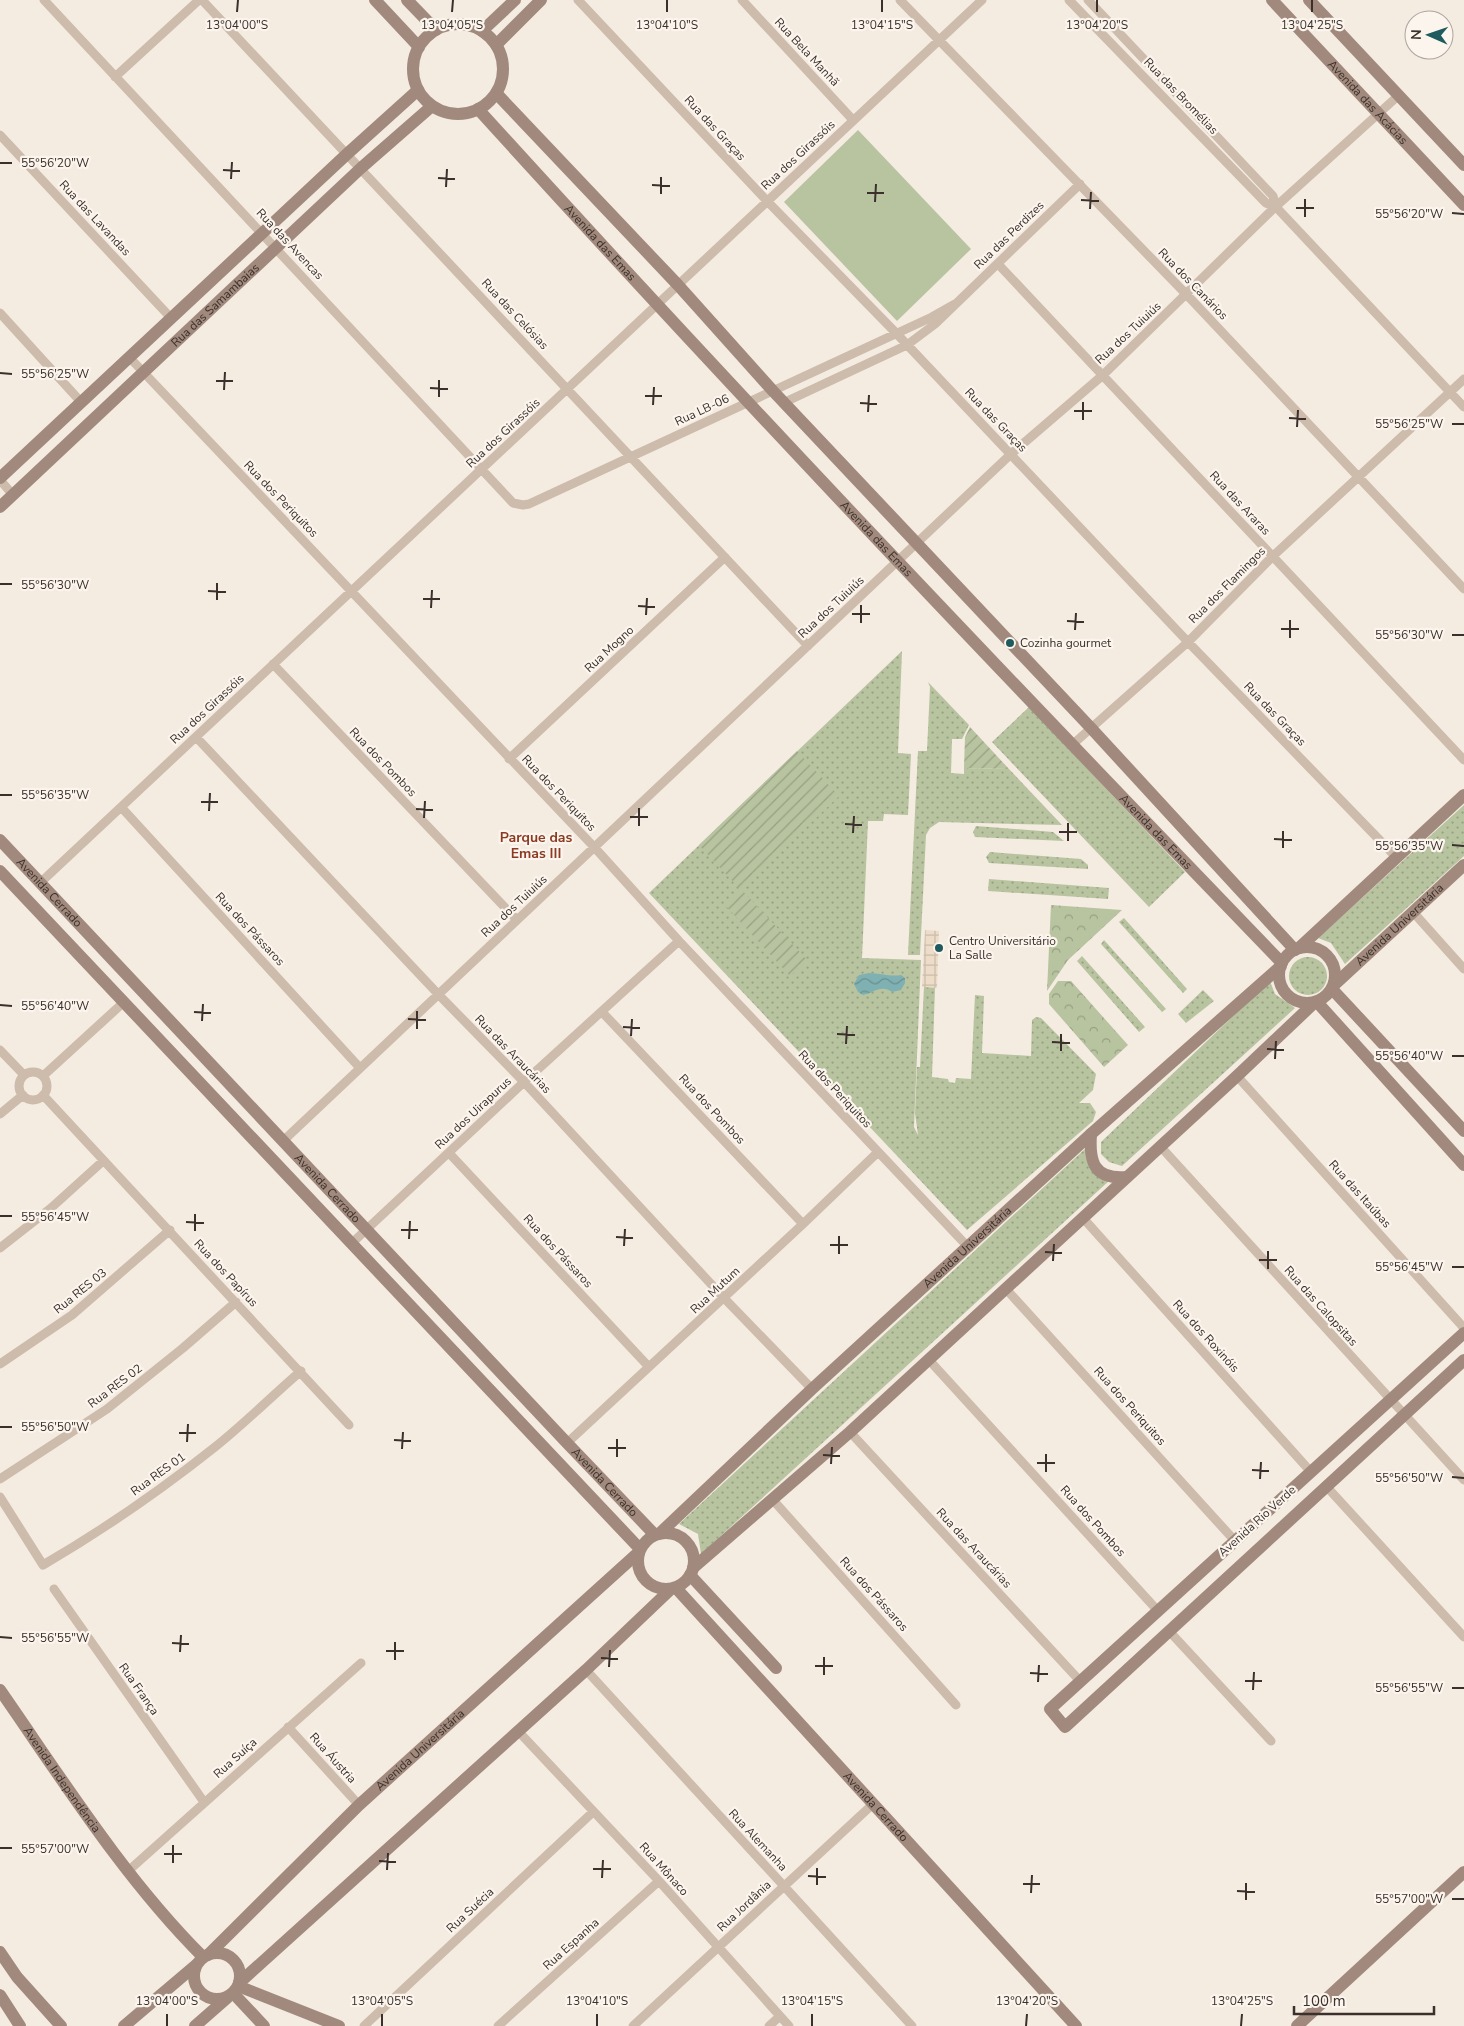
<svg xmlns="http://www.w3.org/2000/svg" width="1464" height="2026" font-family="'Nunito Sans',sans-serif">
<defs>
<pattern id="grass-dots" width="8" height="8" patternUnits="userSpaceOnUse" patternTransform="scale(1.25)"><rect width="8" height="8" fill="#b8c4a0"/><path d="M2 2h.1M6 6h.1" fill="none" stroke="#97a083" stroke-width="1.8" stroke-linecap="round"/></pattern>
<pattern id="forest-crowns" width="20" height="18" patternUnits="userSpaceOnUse" patternTransform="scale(1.25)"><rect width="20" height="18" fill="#b8c4a0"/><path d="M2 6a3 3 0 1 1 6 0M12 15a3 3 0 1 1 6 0" fill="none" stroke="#97a083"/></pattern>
<pattern id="garden-furrows" width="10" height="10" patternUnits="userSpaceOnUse" patternTransform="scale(1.25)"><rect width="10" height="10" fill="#b8c4a0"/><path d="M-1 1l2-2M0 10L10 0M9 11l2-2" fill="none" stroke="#97a083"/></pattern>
<pattern id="plaza-grid" width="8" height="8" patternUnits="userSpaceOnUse" patternTransform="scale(1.25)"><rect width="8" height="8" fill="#ecdcc8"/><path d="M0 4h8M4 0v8" fill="none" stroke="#cbbdac"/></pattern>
<pattern id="water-waves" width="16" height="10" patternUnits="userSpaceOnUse" patternTransform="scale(1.25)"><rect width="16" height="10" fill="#7fb0b2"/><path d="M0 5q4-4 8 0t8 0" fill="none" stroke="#699091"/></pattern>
</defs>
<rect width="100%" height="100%" fill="#f4ebe1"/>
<!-- grass -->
<path fill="url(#grass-dots)" d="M902 651 898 753 911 754 908 815 884 814 883 821H868L862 958 921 960 914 1127 918 1135 915 1113 917 1067H920L924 987H935L932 1077 948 1079 949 1082 955 1083 956 1078 971 1079 975 995 984 996 982 1053 1031 1056 1032 1020 1036 1017 1041 1018 1096 1074 1093 1090 1079 1103H1090L1096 1112 1093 1121 967 1230 649 893Z
M928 682 969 725 962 739H952L951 773 964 774V768L1009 769 1062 825 939 822 930 828 926 835 920 955H908L918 751H927L930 687Z
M1029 707 1185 872 1149 907 992 742Z
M1464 805V856L1345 964 1331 943 1318 938Z
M976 826 1053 832 1064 841 975 837 973 832Z
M990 852 1081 859 1088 865V869L989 863 986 857Z
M989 879 1109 888 1108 899 988 891Z
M1124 918 1187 989 1183 993 1119 922Z
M1104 940 1166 1009 1162 1012 1101 944Z
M1082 956 1145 1027 1139 1032 1077 961Z
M1289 976a19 19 0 1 1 38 0a19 19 0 1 1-38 0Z
M1270 981 1275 994 1295 1008 1122 1166 1109 1162 1101 1154V1142Z
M1203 990 1214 1001 1186 1023 1178 1014Z
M1086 1148C1087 1168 1093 1172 1110 1180L701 1554 698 1534 679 1524Z"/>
<!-- forest -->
<path fill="url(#forest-crowns)" d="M1051 905 1122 910 1068 960 1047 991Z
M1058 981H1071L1128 1045 1104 1067 1049 1004V994Z"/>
<!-- garden -->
<path fill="url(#garden-furrows)" d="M970 727 1009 769 964 768 965 737Z
M797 751 839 796 741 889 807 960 790 976 724 904 740 889 699 845Z"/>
<!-- pitch -->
<path fill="#b8c4a0" d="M858 130 971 249 897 321 784 202Z"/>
<!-- plaza -->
<path fill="url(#plaza-grid)" d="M925 930 939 931 937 988 922 987Z"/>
<!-- water -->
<path fill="url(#water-waves)" d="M869 973C880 973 890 977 901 975L905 978V983L901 990 892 992C881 984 874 993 863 995L858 992 854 984 859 975Z"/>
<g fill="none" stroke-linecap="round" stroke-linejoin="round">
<!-- street -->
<path stroke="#cdbbac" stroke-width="9" d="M44 0 513 503 523 505 529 504 932 317 955 304
M202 0 808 646
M578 0 767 201 896 333 1188 642 1396 857
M742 0 853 120
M900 0 1187 295 1464 589
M1069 0 1266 203 1276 207 1464 407
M1088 0 1273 196 1276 207
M115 77 199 0
M0 135 171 318
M998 264 1464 760
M0 313 81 402
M129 357 595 848 679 941 969 1248
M783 403 907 345 935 324 1080 184
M0 480 13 495
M273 664 517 920
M196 737 438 994 524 1082 724 1298 812 1389
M1072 745 1188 642 1273 556 1464 379
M509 759 725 557
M121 807 360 1068
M40 883 982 0
M1413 912 1464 969
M602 1012 803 1224
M0 1050 24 1075
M19 1086a14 14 0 1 1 28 0a14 14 0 1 1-28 0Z
M43 1076 124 1002
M1237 1076 1464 1328
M43 1095 349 1425
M0 1114 23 1095
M283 1141 1011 454 1103 375 1272 210 1399 95
M1160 1146 1464 1480
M449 1153 649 1367
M1083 1218 1311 1472
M352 1243 524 1082 679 941
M0 1248 51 1208 103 1161
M1006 1289 1235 1541
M929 1360 1158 1611
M0 1364 72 1315 170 1230
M850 1432 1080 1681
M567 1443 803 1224 878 1152
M0 1479 107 1409 183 1348 236 1302
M1326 1486 1464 1637
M0 1497 43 1565C103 1530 161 1490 215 1447 245 1423 272 1396 301 1371
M773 1500 956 1705
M54 1589 204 1802
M1169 1631 1271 1741
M586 1670 912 2026
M288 1727 359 1805
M518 1731 659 1881 789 2026
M127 1872 361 1663
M364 2026 593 1812
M498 2026 659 1881
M633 2026 873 1804
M769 2026 780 2016"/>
<!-- secondary -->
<g stroke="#a18a7d" stroke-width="12">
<path d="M375 0 419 47"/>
<path d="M407 0 436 30"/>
<path id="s1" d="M1272 0 1464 205"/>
<path d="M1309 0 1464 165"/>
<circle cx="458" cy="69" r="45"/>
<path d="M482 31 515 0"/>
<path d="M496 45 541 0"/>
<path d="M496 93 678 285 773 391 1091 728 1295 950"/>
<path id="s2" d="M478 109C741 399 1011 682 1282 963"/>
<path d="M0 478 347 154 418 90"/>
<path id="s3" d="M0 507 361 168 432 106"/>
<path id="s4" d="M0 840 567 1443 655 1535"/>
<path d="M0 871 640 1549"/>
<circle cx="1307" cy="975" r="28"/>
<path d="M1299 948 1464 795"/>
<path id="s5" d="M1334 985 1464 865"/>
<path d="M1332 989 1464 1131"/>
<path d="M1317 1002 1464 1165"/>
<path d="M1091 1134C1089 1162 1094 1180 1127 1177"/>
<path d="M1464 1333 1050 1709 1065 1727 1464 1360"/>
<circle cx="666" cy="1561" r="28"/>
<path id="s6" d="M659 1534 812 1389 1091 1134 1281 966"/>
<path d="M693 1568 850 1432 1237 1076 1313 1004"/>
<path d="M690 1575 776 1668"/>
<path id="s7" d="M676 1588 1076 2026"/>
<path id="s8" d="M0 1690C64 1782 124 1878 203 1957"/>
<path d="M0 1952 17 1977 61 2026"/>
<circle cx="217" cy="1976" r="23"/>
<path id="s9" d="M208 1955 359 1805 639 1552"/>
<path d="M239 1983 586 1670 671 1589"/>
<path d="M238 1986 339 2026"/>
<path d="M233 1993 264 2026"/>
<path d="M0 1995 20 2026"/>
<path d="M124 2026 196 1965"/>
<path d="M195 2026 227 1998"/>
<path d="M1297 2026 1464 1872"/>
</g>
</g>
<!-- ticks -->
<path fill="none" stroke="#3b302b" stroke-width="2" d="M237 12 238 0M452 12 453 0M667 12V0M882 12V0M1097 12V0M1312 12V0M0 163H12M223 170 240 171M438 178 455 179M231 179 232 162M652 185 670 186M446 187 447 169M867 193H884M661 194V177M1081 200 1099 201M875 202 876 184M1296 208H1314M1090 209 1091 192M1452 213 1464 214M1305 217V199M0 373 12 374M216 381H233M430 388 448 389M224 390 225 372M645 396H662M439 397V380M860 403 877 404M653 405 654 387M1074 411H1092M868 412 869 395M1289 418 1306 419M1083 420V402M1452 424H1464M1297 427 1298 410M0 584H12M208 591 226 592M423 599H440M217 600V583M638 606 655 607M431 608 432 590M852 614H870M646 615 647 598M1067 621 1084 622M861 623V605M1281 629H1299M1075 630 1076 613M1452 635H1464M1290 638V620M0 795H12M201 802H218M416 809 433 810M209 811 210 793M630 817H648M424 818 425 801M845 824 862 825M639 826V808M1059 832H1077M853 833 854 816M1274 839 1292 840M1068 841V823M1452 845 1464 846M1283 848V831M0 1005 12 1006M194 1012 211 1013M408 1019 426 1020M202 1021 203 1004M623 1027 640 1028M417 1029V1011M837 1034 855 1035M631 1036 632 1019M1052 1042 1070 1043M846 1044 847 1026M1267 1049 1284 1050M1061 1051V1034M1452 1056H1464M1275 1059 1276 1041M0 1216H12M186 1222 204 1223M401 1230H418M195 1231V1214M616 1237 633 1238M409 1239 410 1221M830 1245H848M624 1246 625 1229M1045 1252 1062 1253M839 1254V1236M1259 1260H1277M1053 1261 1054 1244M1452 1267H1464M1268 1269V1251M0 1427H12M179 1433H196M394 1440 411 1441M187 1442 188 1424M608 1448H626M402 1449 403 1432M823 1455 840 1456M617 1457V1439M1037 1463H1055M831 1464 832 1447M1252 1470 1269 1471M1046 1472V1454M1452 1477 1464 1478M1260 1479 1261 1462M0 1637 12 1638M172 1643 189 1644M386 1651H404M180 1652 181 1635M601 1658 618 1659M395 1660V1642M815 1666H833M609 1667 610 1650M1030 1673 1048 1674M824 1675V1657M1245 1681H1262M1038 1682 1039 1665M1452 1688H1464M1253 1690 1254 1672M0 1848H12M164 1854H182M379 1861 396 1862M173 1863V1845M593 1869H611M387 1870 388 1853M808 1876 826 1877M602 1878 603 1860M1023 1884H1040M817 1885V1868M1237 1891 1255 1892M1031 1893 1032 1875M1452 1899H1464M1246 1900V1883M167 2026V2014M382 2026V2014M597 2026V2014M812 2026V2014M1026 2026 1027 2014M1241 2026 1242 2014"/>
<!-- markers -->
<g fill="#1f5a5e" stroke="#fbf5ee" stroke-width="2">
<circle cx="1010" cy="643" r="5"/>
<circle cx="939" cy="948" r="5"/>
</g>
<g text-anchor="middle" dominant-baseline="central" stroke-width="4.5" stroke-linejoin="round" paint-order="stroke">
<!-- street labels -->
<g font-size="12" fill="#3b302b" stroke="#fbf5ee">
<text transform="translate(807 52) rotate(47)">Rua Bela Manhã</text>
<text transform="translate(1181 96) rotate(46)">Rua das Bromélias</text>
<text stroke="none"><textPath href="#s1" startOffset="140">Avenida das Acácias</textPath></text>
<text transform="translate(715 128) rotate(47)">Rua das Graças</text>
<text transform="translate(798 155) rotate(-43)">Rua dos Girassóis</text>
<text transform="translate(95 218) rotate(47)">Rua das Lavandas</text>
<text transform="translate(1009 235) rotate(-44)">Rua das Perdizes</text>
<text transform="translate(290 244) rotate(47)">Rua das Avencas</text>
<text stroke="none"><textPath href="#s2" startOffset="181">Avenida das Emas</textPath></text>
<text transform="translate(1193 284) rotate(46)">Rua dos Canários</text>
<text stroke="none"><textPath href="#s3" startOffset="295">Rua das Samambaias</textPath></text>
<text transform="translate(515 314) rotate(47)">Rua das Celósias</text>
<text transform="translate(1128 333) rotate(-43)">Rua dos Tuiuiús</text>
<text transform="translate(702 410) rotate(-25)">Rua LB-06</text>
<text transform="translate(996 420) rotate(46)">Rua das Graças</text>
<text transform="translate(503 433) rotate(-43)">Rua dos Girassóis</text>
<text transform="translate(281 499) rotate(46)">Rua dos Periquitos</text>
<text transform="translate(1240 503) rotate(47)">Rua das Araras</text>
<text stroke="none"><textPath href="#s2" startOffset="586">Avenida das Emas</textPath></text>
<text transform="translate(1227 585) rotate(-45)">Rua dos Flamingos</text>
<text transform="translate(831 607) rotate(-43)">Rua dos Tuiuiús</text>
<text transform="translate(609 649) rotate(-43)">Rua Mogno</text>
<text transform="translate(207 709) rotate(-43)">Rua dos Girassóis</text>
<text transform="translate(1275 714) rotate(46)">Rua das Graças</text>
<text transform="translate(383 762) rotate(46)">Rua dos Pombos</text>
<text transform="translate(559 793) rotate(46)">Rua dos Periquitos</text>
<text stroke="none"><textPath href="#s2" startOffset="991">Avenida das Emas</textPath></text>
<text stroke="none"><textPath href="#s4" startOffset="72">Avenida Cerrado</textPath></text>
<text transform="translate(514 906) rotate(-43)">Rua dos Tuiuiús</text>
<text stroke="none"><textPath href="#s5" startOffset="89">Avenida Universitária</textPath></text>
<text transform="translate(250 929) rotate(47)">Rua dos Pássaros</text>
<text transform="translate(513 1054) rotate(46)">Rua das Araucárias</text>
<text transform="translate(835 1089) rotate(47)">Rua dos Periquitos</text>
<text transform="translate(712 1109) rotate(47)">Rua dos Pombos</text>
<text transform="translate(473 1113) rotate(-43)">Rua dos Uirapurus</text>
<text stroke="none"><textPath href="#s4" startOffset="478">Avenida Cerrado</textPath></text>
<text transform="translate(1360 1194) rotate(48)">Rua das Itaúbas</text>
<text stroke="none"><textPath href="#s6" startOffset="421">Avenida Universitária</textPath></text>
<text transform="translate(558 1251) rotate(47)">Rua dos Pássaros</text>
<text transform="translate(226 1273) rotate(47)">Rua dos Papírus</text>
<text transform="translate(715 1290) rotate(-43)">Rua Mutum</text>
<text transform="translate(80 1291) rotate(-39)">Rua RES 03</text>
<text transform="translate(1321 1306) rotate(48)">Rua das Calopsitas</text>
<text transform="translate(1206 1336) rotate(48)">Rua dos Roxinóis</text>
<text transform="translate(115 1386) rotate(-37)">Rua RES 02</text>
<text transform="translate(1130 1406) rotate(48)">Rua dos Periquitos</text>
<text transform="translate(158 1474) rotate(-36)">Rua RES 01</text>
<text stroke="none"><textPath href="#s4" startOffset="882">Avenida Cerrado</textPath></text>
<text transform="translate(1093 1521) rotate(48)">Rua dos Pombos</text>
<text transform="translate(1257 1521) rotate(-42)">Avenida Rio Verde</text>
<text transform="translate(974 1548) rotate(47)">Rua das Araucárias</text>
<text transform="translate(874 1594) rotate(48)">Rua dos Pássaros</text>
<text transform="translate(139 1689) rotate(55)">Rua França</text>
<text stroke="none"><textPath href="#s9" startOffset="295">Avenida Universitária</textPath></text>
<text transform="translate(235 1758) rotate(-42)">Rua Suíça</text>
<text transform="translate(333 1758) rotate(48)">Rua Áustria</text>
<text stroke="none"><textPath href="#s8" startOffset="109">Avenida Independência</textPath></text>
<text stroke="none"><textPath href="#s7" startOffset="296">Avenida Cerrado</textPath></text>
<text transform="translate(758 1840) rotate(47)">Rua Alemanha</text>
<text transform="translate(664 1869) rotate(48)">Rua Mônaco</text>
<text transform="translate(744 1906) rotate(-43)">Rua Jordânia</text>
<text transform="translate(470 1910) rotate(-43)">Rua Suécia</text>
<text transform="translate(571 1944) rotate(-42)">Rua Espanha</text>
</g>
<!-- poi labels -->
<g font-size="12" fill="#3b302b" stroke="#fbf5ee" text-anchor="start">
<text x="1020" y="643">Cozinha gourmet</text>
<text x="949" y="941">Centro Universitário<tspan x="949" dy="14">La Salle</tspan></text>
</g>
<!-- neighbourhood labels -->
<g font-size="14" font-weight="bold" fill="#8c3b22" stroke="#fbf5ee">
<text x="536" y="837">Parque das<tspan x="536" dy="16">Emas III</tspan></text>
</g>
</g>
<g font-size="12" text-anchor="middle" fill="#3b302b" stroke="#fbf5ee" stroke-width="4.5" stroke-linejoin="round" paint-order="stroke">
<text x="237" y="29">13°04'00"S</text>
<text x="452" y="29">13°04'05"S</text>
<text x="667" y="29">13°04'10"S</text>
<text x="882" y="29">13°04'15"S</text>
<text x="1097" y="29">13°04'20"S</text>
<text x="1312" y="29">13°04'25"S</text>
<text x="55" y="167">55°56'20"W</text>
<text x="1409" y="218">55°56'20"W</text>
<text x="55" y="378">55°56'25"W</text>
<text x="1409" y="428">55°56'25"W</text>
<text x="55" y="589">55°56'30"W</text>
<text x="1409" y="639">55°56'30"W</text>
<text x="55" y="799">55°56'35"W</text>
<text x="1409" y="850">55°56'35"W</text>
<text x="55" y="1010">55°56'40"W</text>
<text x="1409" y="1060">55°56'40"W</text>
<text x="55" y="1221">55°56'45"W</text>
<text x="1409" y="1271">55°56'45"W</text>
<text x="55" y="1431">55°56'50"W</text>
<text x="1409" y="1482">55°56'50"W</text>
<text x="55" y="1642">55°56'55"W</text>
<text x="1409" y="1692">55°56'55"W</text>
<text x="55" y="1853">55°57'00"W</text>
<text x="1409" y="1903">55°57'00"W</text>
<text x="167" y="2005">13°04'00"S</text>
<text x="382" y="2005">13°04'05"S</text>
<text x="597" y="2005">13°04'10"S</text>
<text x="812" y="2005">13°04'15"S</text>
<text x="1027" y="2005">13°04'20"S</text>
<text x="1242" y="2005">13°04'25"S</text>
</g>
<!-- north arrow -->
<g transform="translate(1429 35) rotate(272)"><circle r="24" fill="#fbf5ee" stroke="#aea6a0"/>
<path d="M0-4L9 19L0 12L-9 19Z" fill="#1f5a5e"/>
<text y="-8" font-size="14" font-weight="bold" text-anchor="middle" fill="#3b302b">N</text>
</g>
<!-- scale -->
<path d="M1294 2006v8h140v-8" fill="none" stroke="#3b302b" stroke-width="2.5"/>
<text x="1302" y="2006" font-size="15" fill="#3b302b" stroke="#fbf5ee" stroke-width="4" paint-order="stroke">100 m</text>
</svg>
